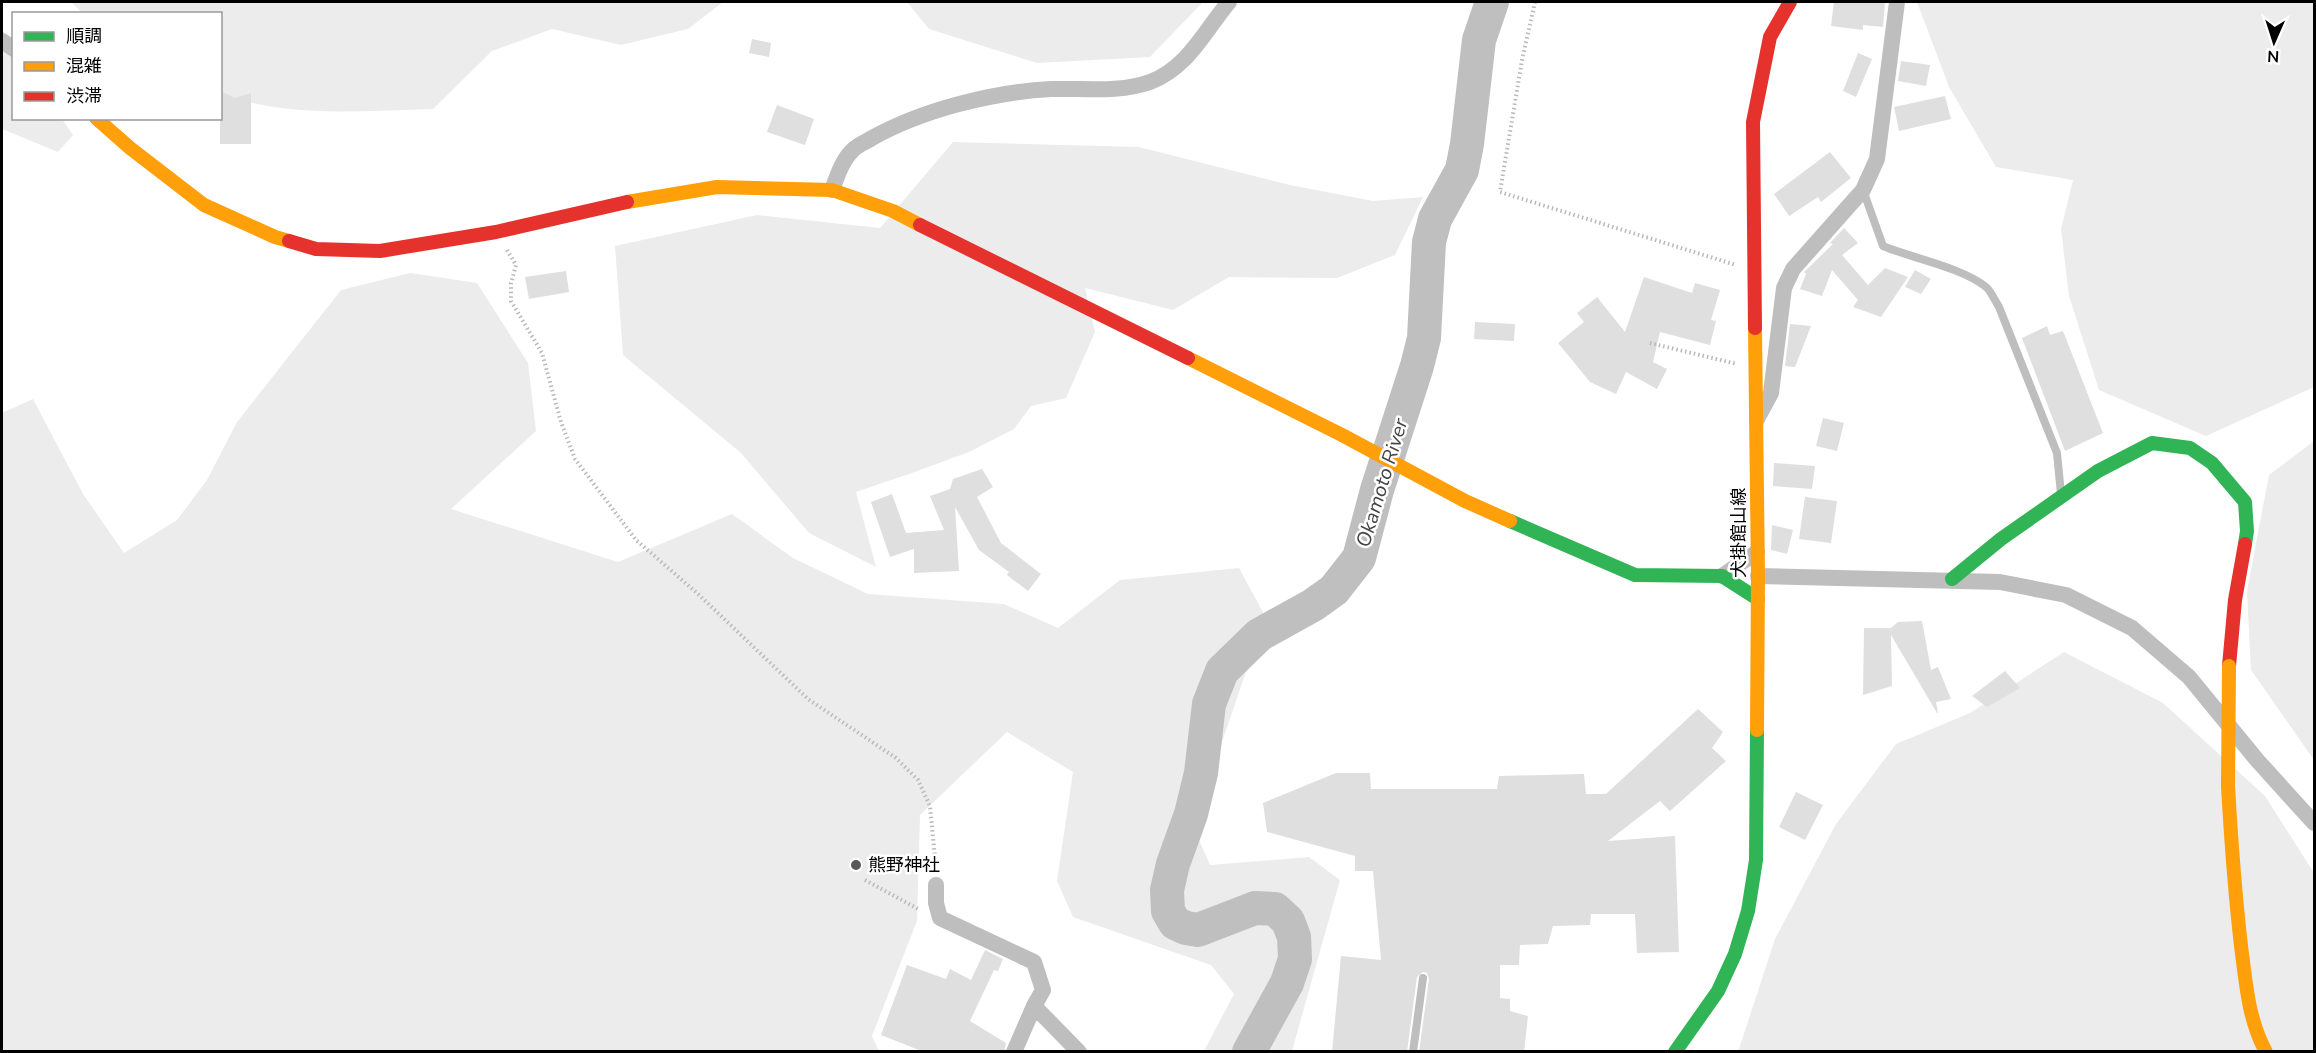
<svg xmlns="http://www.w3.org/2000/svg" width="2316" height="1053" font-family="'Nunito Sans','Noto Sans JP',sans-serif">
<rect width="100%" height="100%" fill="#fff"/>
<!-- green -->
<path fill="#ececec" d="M71 2H723L688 29 621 45 552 29 492 51 433 109C360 111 290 118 221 94L220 14 82 13Z
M907 2H1203L1150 57 1037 63 929 29Z
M1917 2H2314V387L2206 436 2099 390 2069 296 2061 229 2073 180 1996 167 1949 87Z
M2 29 13 46 14 118 62 119 73 135 58 152 2 129Z
M953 142 1139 147 1290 185 1373 201 1423 197 1395 255 1337 278 1229 277 1173 310 1085 288 1095 332 1066 398 1031 406 1014 429 969 452 909 474 856 492 876 567 809 533 741 453 623 355 615 246 757 215 880 228Z
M410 273 477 283 528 363 536 431 451 509 618 562 732 514 793 558 868 594 1004 604 1058 628 1120 580 1239 568 1265 616 1222 742 1199 840 1210 865 1309 857 1340 880 1292 1051H1204L1234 994 1211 965 1073 917 1057 881 1073 772 1007 732 920 815 917 921 872 1036 879 1051H2V413L33 399 83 494 124 553 177 520 207 480 237 422 341 290Z
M2314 441V760L2251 670 2247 591 2269 475Z
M2064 652 2163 703 2265 796 2314 873V1051L1738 1052 1775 939 1836 824 1896 744 1970 713Z"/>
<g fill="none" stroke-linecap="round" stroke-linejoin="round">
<!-- river -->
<path stroke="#bfbfbf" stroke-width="34" d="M1249 1052 1287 983 1295 959 1294 937 1288 921 1275 909 1255 908 1198 930 1186 928 1175 923 1168 911 1167 890 1173 864 1191 814 1201 773 1209 704 1222 671 1259 635 1313 605 1334 590 1359 558 1377 490 1417 366 1424 338 1429 242 1435 219 1462 170 1467 144 1479 40 1492 2"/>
</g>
<!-- building -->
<path fill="#dfdfdf" d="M1834 2H1885L1883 27 1863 25V30L1831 26Z
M752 39 771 43 769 57 749 53Z
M1858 53 1872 59 1856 97 1843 91Z
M1901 61 1930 65 1926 86 1898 81Z
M220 91 235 98 251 93V144H220Z
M1945 96 1951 119 1899 131 1894 107Z
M777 105 814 119 805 145 767 132Z
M1830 152 1851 178 1821 202 1818 197 1789 216 1774 194Z
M1844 228 1858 243 1842 255 1868 285 1885 268 1908 277 1881 317 1853 307 1858 300 1832 270 1822 296 1800 289 1806 274 1804 272 1833 244 1830 243Z
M1915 270 1931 279 1921 294 1905 287Z
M566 271 569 292 529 299 525 277Z
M1644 277 1692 293 1695 283 1720 290 1711 320 1716 321 1710 345 1660 332 1653 362 1667 369 1657 389 1626 372 1616 394 1590 382 1558 343 1584 322 1577 313 1597 297 1625 332Z
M1475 322 1515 324 1514 341 1474 339Z
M1790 324 1811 326 1795 367 1785 366Z
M2047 326 2050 335 2063 331 2103 433 2065 451 2022 338Z
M1823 418 1844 423 1837 451 1816 446Z
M1774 463 1815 466 1812 489 1773 486Z
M982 469 993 487 977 497 1001 543 1041 574 1028 591 1007 575 1009 572 979 550 955 507 959 571 914 573V549L890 557 871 502 892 494 906 533 944 530 930 496 950 489 953 479Z
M1805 497 1837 501 1831 543 1799 539Z
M1772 525 1793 530 1787 554 1771 550Z
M1922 621 1931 670 1938 667 1951 699 1936 702 1938 713H1937L1891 635 1892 686 1863 695 1864 628H1891L1898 622Z
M2005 671 2020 688 1987 707 1972 696Z
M1698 709 1723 732 1712 748 1726 761 1670 811 1660 801 1608 841 1675 836 1679 952 1637 953 1635 914H1591L1590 925 1553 926 1548 944 1520 945 1519 965H1500V998L1510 999V1011L1528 1016 1524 1052H1419L1429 979 1427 973 1423 972 1417 977 1407 1052H1332L1341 956 1381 960 1373 871H1355V856L1267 832 1263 803 1336 773H1370L1371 789H1497L1499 776 1584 774 1586 794H1606Z
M1796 792 1823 805 1805 840 1779 827Z
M985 950 1003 959 998 971 994 970 970 1021 1006 1043 1004 1052H924L881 1035 907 965 946 979 950 969 971 980Z"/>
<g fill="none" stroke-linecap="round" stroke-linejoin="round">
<!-- path -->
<path stroke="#b9b9b9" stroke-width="4" stroke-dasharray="1.5 3" stroke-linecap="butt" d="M1535 2 1522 60 1500 192 1736 265
M507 250 516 265 511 283V301L542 353 561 422 575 459 636 540 697 593 808 699 896 758 918 780 930 806 936 869
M1650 343 1737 364
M865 880 920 910"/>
<!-- lane -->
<path stroke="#bebebe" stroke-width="8" d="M1863 190 1883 246C1914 259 1961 267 1986 287 1991 291 1995 301 1999 307L2057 453 2061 494
M1413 1052 1423 978"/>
<!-- street -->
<path stroke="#bebebe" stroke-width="16" d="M2 41 14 49
M832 190C837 177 842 160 853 150 857 145 866 142 872 138 922 110 993 92 1051 89 1084 88 1119 93 1150 82 1188 68 1205 30 1229 2
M1757 419 1771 393 1784 288 1793 269 1863 190 1877 159 1897 2
M1722 576 1757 552
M1758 576 2000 582 2066 595 2132 628 2189 677 2257 760 2314 823
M936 885V903L940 918 1034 962 1043 990 1034 1006 1079 1052
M1014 1052 1034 1006"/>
<!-- fast -->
<path stroke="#30b455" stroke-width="14" d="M1510 521 1635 575 1722 576 1758 599
M1952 579 2001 539 2098 471 2152 443 2190 448 2212 463 2245 502 2247 531 2245 544
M1675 1052 1718 991 1735 954 1748 911 1756 860 1757 730"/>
<!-- slow -->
<path stroke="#ff9f0a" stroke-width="14" d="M96 118 130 148 204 205 275 237 289 241
M627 202 717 187 832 190 893 211 920 225
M1755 328 1758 576 1757 730
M1188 358 1342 435 1465 501 1510 521
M2228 786C2231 839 2235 893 2241 946 2246 983 2248 1019 2266 1052"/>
<!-- jam -->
<path stroke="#e5322d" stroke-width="14" d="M920 225 1188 358
M289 241 316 249 380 251 496 232 627 202
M1755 328 1753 122 1770 37 1790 2
M2229 666 2235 600 2245 544"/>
<!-- slow-bridge -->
<path stroke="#ff9f0a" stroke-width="14" d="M2228 786 2229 666"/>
</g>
<!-- markers -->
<circle fill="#595959" stroke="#fff" stroke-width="2" cx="856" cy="865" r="6"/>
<g text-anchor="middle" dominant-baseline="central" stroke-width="5" stroke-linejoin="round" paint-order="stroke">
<!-- street labels -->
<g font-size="18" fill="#000" stroke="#fff">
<text transform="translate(1739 533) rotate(-90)">犬掛館山線</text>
</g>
<!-- poi labels -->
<g font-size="18" fill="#000" stroke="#fff" text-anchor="start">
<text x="868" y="865">熊野神社</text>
</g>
<!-- water labels -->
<g font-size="20" font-style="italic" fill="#444" stroke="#fff">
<text transform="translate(1382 483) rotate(-73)">Okamoto River</text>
</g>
</g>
<!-- border -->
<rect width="2316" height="1053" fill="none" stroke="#000000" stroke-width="6"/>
<!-- legend -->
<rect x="12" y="12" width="210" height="108" fill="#ffffff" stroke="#999999" stroke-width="1.5"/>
<rect x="24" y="32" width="30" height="9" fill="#30b455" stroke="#999999" stroke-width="1.5"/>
<text x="66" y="42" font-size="18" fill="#000000">順調</text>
<rect x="24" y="62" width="30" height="9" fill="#ff9f0a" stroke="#999999" stroke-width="1.5"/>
<text x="66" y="72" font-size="18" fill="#000000">混雑</text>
<rect x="24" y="92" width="30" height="9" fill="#e5322d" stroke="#999999" stroke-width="1.5"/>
<text x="66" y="102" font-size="18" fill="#000000">渋滞</text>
<!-- north arrow -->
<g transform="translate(2274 42) rotate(183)" stroke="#ffffff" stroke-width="4.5" paint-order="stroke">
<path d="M0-4.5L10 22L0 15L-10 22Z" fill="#000000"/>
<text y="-9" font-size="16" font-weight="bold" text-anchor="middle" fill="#000000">N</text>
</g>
</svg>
